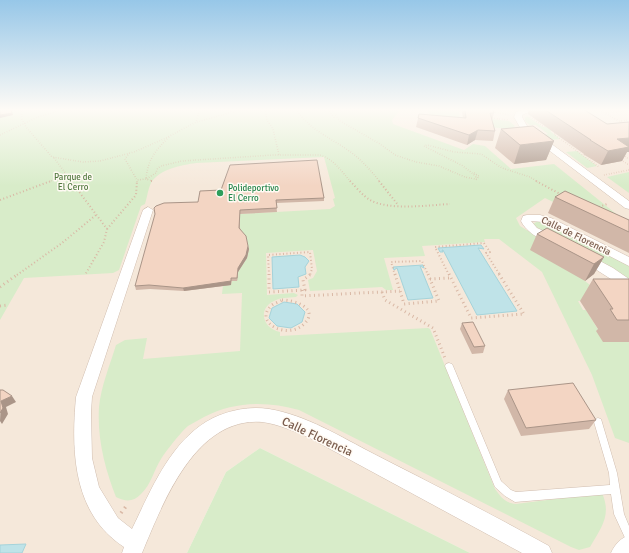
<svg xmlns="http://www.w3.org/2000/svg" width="629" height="553" font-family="Signika,sans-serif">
<rect width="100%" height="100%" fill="#fdf6ec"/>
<!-- residential -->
<path fill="#f5e8da" d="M0 109H629V553H470L260 448 226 472 187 553H0Z"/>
<!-- green -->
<path fill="#d8ecc9" d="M11 109H401L392 120 393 124 464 150 473 144 485 146 511 169 554 164 620 217 629 239 545 198 516 218 520 226 541 239 585 281 610 301H578L583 310H586L599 331 629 342V443L615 438 592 375 542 272 499 239H484L485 242 422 246 425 256 384 258 393 290H386L382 287 310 291 308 280 313 278 317 271 313 250 266 253 267 295 294 293 298 295 296 297C288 298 281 297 274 301 257 309 263 329 280 332V336L428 328 430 329 495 489C501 497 505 503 516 504L602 493C612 515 601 528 590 547L579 550 571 547 299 410C267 401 235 401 204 417 199 420 193 423 188 426 181 432 166 451 161 459 154 470 151 485 141 494 133 502 126 502 116 497 105 469 97 438 99 407 101 386 110 365 116 345L125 340 147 338 143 359 240 351 242 293 222 294 223 285 232 281H237L238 272 247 258 249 249 246 239 240 231V214L330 209 335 206 333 199 335 198 324 157 196 163C182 165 159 169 151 183 148 189 147 198 145 204L141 206 119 270 113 273 24 278 0 320V118Z
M427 109H461L459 112 460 121 493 124 492 119 509 121 515 126 512 129 457 125 431 118Z
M527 116 543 127 580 124 584 126 550 131 560 139 550 140 543 135 548 134 536 125H530L525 121V118Z
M577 151 597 166 587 168 566 152Z
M629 172V193L607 177Z
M538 221 544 223 629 266V280L607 265 538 229 533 224Z
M260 448 470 553H187L226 472Z"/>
<!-- water -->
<path fill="#bfe3e8" stroke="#a5d3da" d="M481 245 484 249 478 248 517 311 477 315 443 250H442L443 252H440L438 248Z
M300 255 305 257 309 261 305 267 306 274 298 277 299 287 273 289 272 257Z
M423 265 424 268 420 266 433 298 408 300 397 268 394 270 393 267Z
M284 302 297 304 305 312 302 322 291 328 277 326 269 318 272 308Z
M26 544 22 553H0V545Z"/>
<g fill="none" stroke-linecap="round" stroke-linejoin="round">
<defs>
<path id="service" d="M449 363 452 364 453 366 501 481 511 490 516 492 610 485 609 473 594 422 595 419 598 418 601 419 617 473 624 514 629 526V542L626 540 614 514 611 494 515 502 505 496 495 487 445 366 446 364Z"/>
<path id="minor" d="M526 109H536L522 115V117L527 126 629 201V209L625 208 521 129 514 117 516 112Z
M148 207 153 210 92 397 91 412 92 458 99 487 118 518 132 529C151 490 171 439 213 418 230 410 250 406 269 409 306 415 341 437 374 454 433 484 491 514 549 546L552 553H522L308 437C293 431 278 424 262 422 195 417 163 503 142 553H122L124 547C73 514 71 452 76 397L143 210Z
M527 215H540L551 218 629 257V266L543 222 531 221 537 228 557 237 558 239 557 241C544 244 526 232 521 221L523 216Z
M585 253 613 268 629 279V289L625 288 581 260 579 257 581 254Z
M629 535V553H611C615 544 620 539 629 535Z"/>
</defs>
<!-- service casing -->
<use href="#service" stroke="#d1beb0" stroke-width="1"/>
<!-- minor casing -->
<use href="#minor" stroke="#d1beb0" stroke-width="1"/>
<!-- path-far3 -->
<path stroke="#d9b8a5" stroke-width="1.5" stroke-dasharray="0.5 2" stroke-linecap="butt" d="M21 109 22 119 26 127 52 157 83 162 100 161 134 152 166 138 196 122 200 109
M265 109 267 120 273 129 279 155
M296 109C310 132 337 140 357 157 365 164 373 173 380 182
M328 109 335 119
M331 109 340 121 380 144 395 155 416 162 439 166 465 177 475 179 477 177 463 166 424 146 427 145 454 152 481 154 502 168 530 177 538 182
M597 109 619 121
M493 112 510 115
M606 113 629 110
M530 117 543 126H547
M492 118 509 120
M197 122 243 109
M623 124 619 121 629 120
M557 133 554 134 599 167
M0 135 38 117 64 109
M169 137C155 151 148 159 146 179L156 173 157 169 161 166 182 161 273 155H319C332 157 342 172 351 182
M128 155 125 159 137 180 146 179 152 181
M623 155 629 159
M54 158 72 182
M621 160 629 165
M474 173 479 176 476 180
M604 175 629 170
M49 182 65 173
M137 182V180"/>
<!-- path-far2 -->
<path stroke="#d9b8a5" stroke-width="2" stroke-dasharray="1 2.5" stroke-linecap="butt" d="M71 181 107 229 104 242 85 275
M151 181H152
M350 181C356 187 363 196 370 200 390 211 428 205 450 204
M379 181 398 205
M536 181 562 195
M0 200 51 181
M599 207 607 204
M107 229 136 195 137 181
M17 275 62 243 96 215
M269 275 268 255 310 252 312 269 310 275
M395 275 391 262 422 261 428 275
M449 275 435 247 484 243 490 252 486 253 500 275"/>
<!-- path-far1 -->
<path stroke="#d9b8a5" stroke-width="3" stroke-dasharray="1 3.5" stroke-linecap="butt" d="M269 274V292L305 290 303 280 311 274
M395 274 404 304 439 301 428 274
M449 274 471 318 524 314 499 274
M430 279 450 278
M0 287 18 274
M302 290V296L400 291
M382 292 385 300 433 328 445 358
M282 300C294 300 319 308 305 323 289 341 253 323 271 306 274 303 279 302 282 300Z
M0 306 8 305"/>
<!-- path -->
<path stroke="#d9b8a5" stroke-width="3.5" stroke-dasharray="1.5 4.5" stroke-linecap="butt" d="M121 513 127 505"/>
<!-- service -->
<use href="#service" fill="#fff" fill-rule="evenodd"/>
<!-- minor -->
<use href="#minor" fill="#fff" fill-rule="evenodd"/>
</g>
<!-- wall -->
<path fill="#d1b7a8" d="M463 109H493L494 113 492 120 495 131 493 141 475 140 467 145 416 127 419 114 463 118 462 112Z
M529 109H583L607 124 629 122V152H627L622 161 601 165 583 154H584L528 114Z
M501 129 554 141 546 160 514 164 495 148Z
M555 197 629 220V253L548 213Z
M324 198V201L276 203 277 212 240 214V228L248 246 249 249 247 258 238 272 237 281H232L231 285 184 291 150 289 136 290 135 286 198 202Z
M537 234 604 257 594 274 585 281 530 250Z
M593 279H629V342H603L596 331 598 329 580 301Z
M462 323 485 346 483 353 472 354 460 329Z
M508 390 596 420 589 429 521 436 504 399Z"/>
<!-- shaded-wall -->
<path fill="#aa9588" d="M11 109 13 115 0 118V115Z
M478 130 475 140 467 145 469 135Z
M629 138V152H627L622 161 601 165 608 151 617 139Z
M554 141 546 160 514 164 520 145Z
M248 246 249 249 247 258 238 272 237 281V278L238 268Z
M604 257 594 274 585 281 594 264Z
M231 278V285L184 291 183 288Z
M12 396 16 402 6 407 8 414 2 424 0 421 1 401Z"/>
<!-- building -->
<path fill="#f3d5c3" stroke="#aa9588" d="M0 109H11L12 113 0 115Z
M465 109H493L494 113H490L495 131 478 130 469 135 418 118 419 114 466 118Z
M544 109H583L607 124 629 122V138L617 139 629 147 608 151 590 140H591Z
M533 126 554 141 520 145 501 129Z
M317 160 324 198 276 200 277 208 240 210 239 228 246 236 248 246 246 255 238 268 237 278H231V281L183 288 149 285 135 286 155 214 154 208 156 206 164 203 198 202 200 191 221 190 230 165Z
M565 191 629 220V232L555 197Z
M547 228 604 257 594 264 537 234Z
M593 279H629V320H617L610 309H613Z
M473 322 485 346 474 347 462 323Z
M573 383 596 420 526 428 508 390Z
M0 390H3L12 396 1 401 3 408 0 413Z"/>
<!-- sky -->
<linearGradient id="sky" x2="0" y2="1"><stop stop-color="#97c7e8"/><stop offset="0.59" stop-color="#fefbf6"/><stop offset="1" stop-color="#fefbf6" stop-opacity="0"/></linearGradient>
<rect width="629" height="186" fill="url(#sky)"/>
<!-- markers -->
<circle fill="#2e9e5b" stroke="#fffaf3" stroke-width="1.5" cx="220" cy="193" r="4"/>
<g text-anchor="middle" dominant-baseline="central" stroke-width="3" stroke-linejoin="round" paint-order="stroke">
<!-- far-park labels -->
<g font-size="9" fill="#537a41" stroke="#fffaf3">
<text x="73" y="177">Parque de<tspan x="73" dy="10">El Cerro</tspan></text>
</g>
<!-- far-leisure labels -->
<g font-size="9" fill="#27864d" stroke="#fffaf3" text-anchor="start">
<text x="228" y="188">Polideportivo<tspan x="228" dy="10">El Cerro</tspan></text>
</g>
<!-- street labels -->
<g font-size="10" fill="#7a5c4d" stroke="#fffaf3">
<text transform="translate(576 236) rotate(26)">Calle de Florencia</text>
</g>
<!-- near-street labels -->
<g font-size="12" fill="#7a5c4d" stroke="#fffaf3">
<text transform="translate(317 437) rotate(25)">Calle Florencia</text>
</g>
</g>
</svg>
